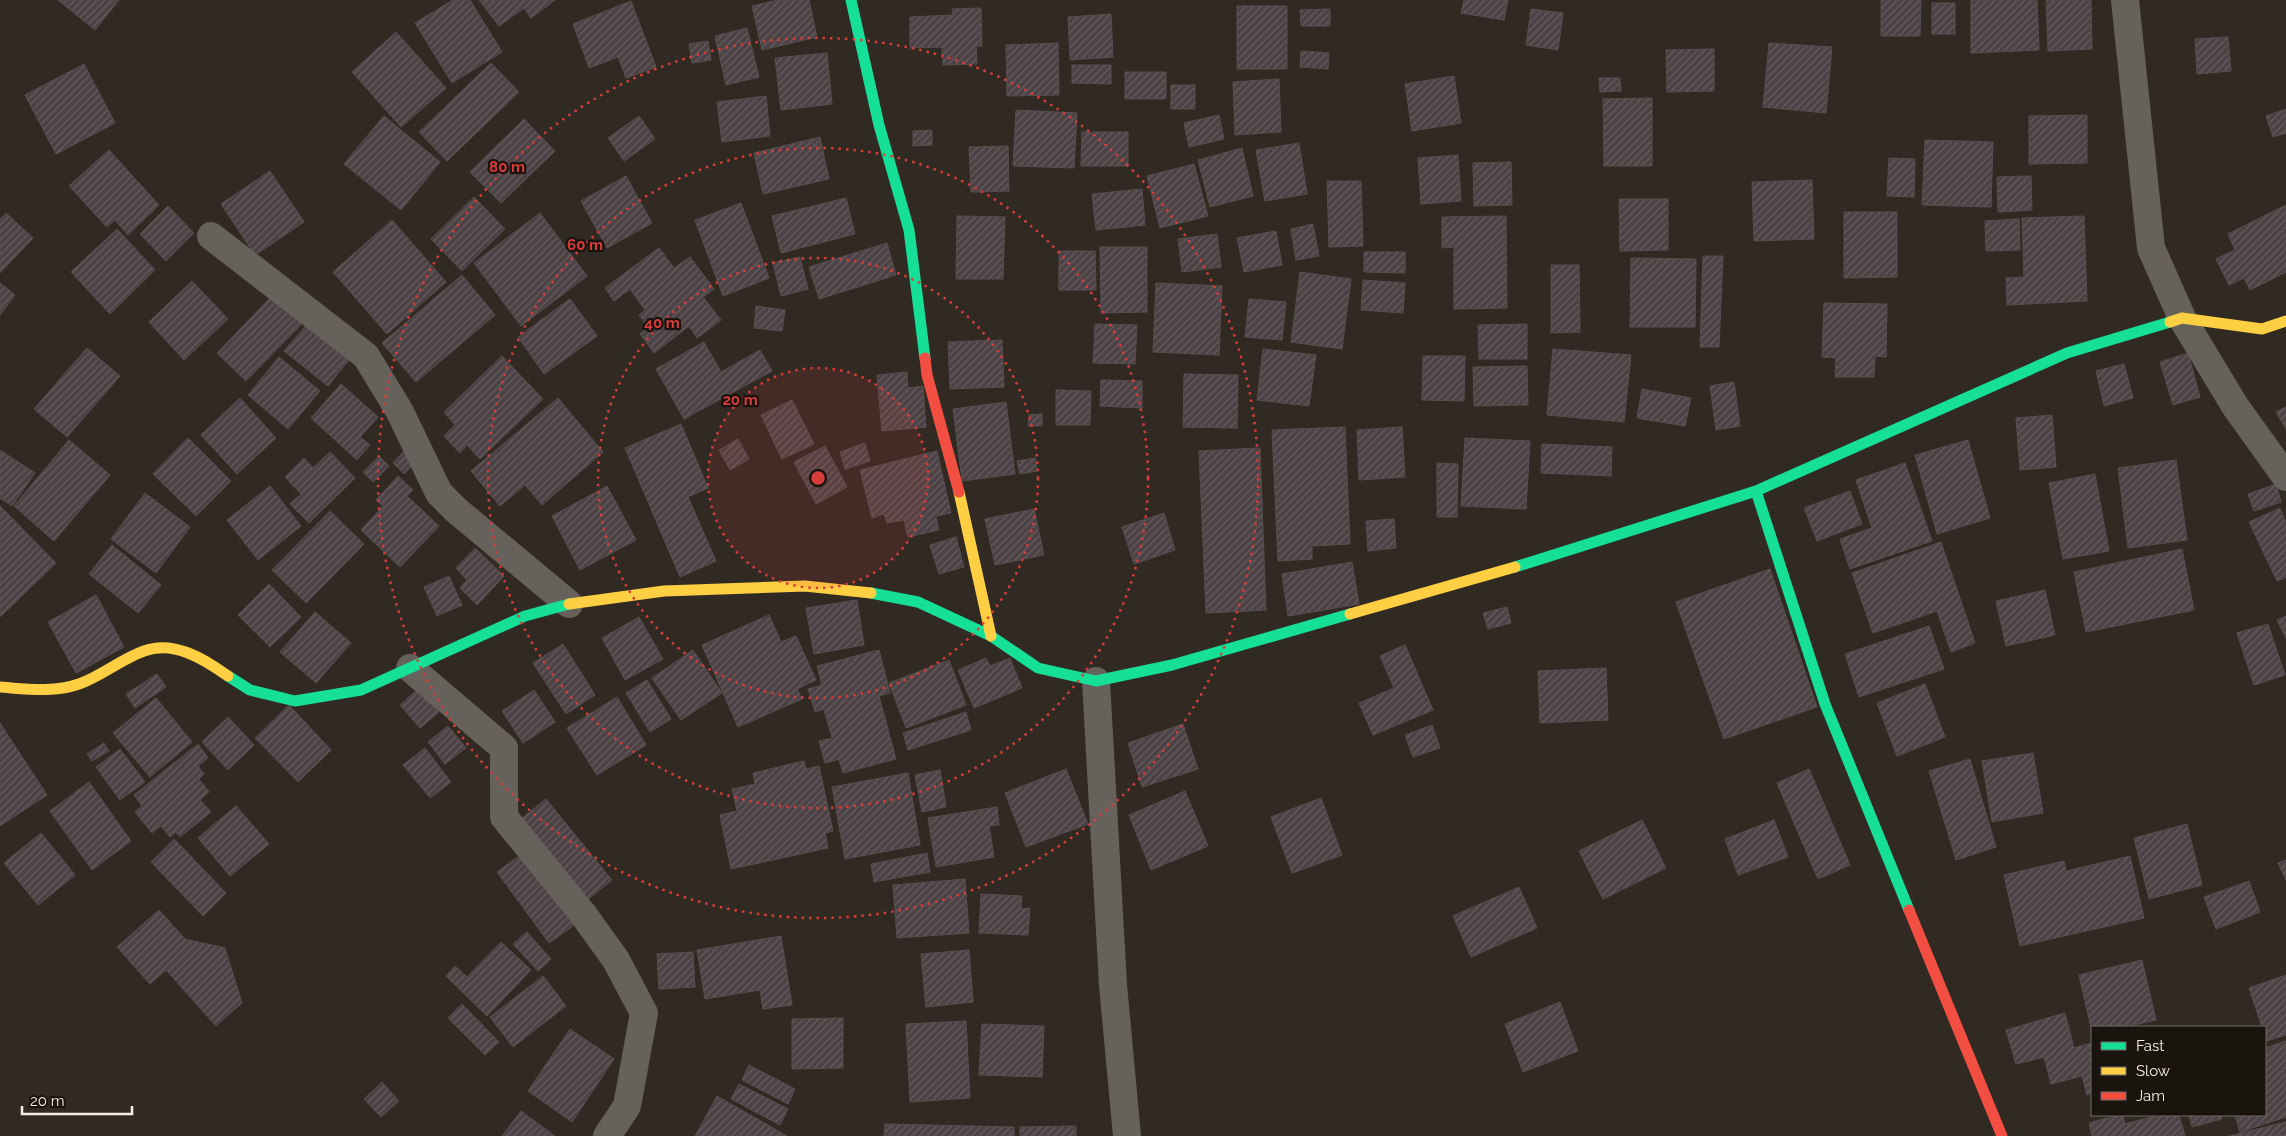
<svg xmlns="http://www.w3.org/2000/svg" width="2286" height="1136" font-family="Raleway,sans-serif">
<defs>
<pattern id="building-hatch" width="6" height="6" patternUnits="userSpaceOnUse" patternTransform="scale(1.25)"><rect width="6" height="6" fill="#4c4144"/><path d="M-1 1l2-2M0 6l6-6M5 7l2-2" fill="none" stroke="#675d5f"/></pattern>
</defs>
<rect width="100%" height="100%" fill="#312a23"/>
<!-- building -->
<path fill="url(#building-hatch)" stroke="#564f4f" d="M58 0H119L95 30Z
M453 0H470L502 52 452 83 415 23Z
M479 0H555L531 18 524 8 499 26Z
M778 0H809L817 37 762 50 752 6Z
M1464 0H1508L1504 20 1461 13Z
M1881 0H1921L1920 36H1881Z
M1971 0H2037L2039 50 1971 53Z
M2046 0H2091L2092 49 2048 51Z
M631 1 656 67 626 78 618 57 589 68 573 24Z
M1932 3H1955V34H1932Z
M1237 6H1287V69H1237Z
M981 8 982 46H976L977 64 943 65 942 47 910 48V17L953 15 952 9Z
M1330 9V26H1301L1300 10Z
M1531 9 1563 13 1558 50 1526 45Z
M1111 14 1113 57 1070 60 1068 17Z
M747 28 759 77 726 85 715 36Z
M396 32 446 88 401 127 352 72Z
M2228 37 2231 71 2197 74 2195 39Z
M708 41 711 60 692 63 689 44Z
M1058 43 1059 95 1007 96 1006 45Z
M1769 43 1832 47 1826 113 1763 107Z
M1714 49V91L1667 92 1666 50Z
M1301 51 1329 53 1328 69 1300 67Z
M827 53 832 104 781 110 775 58Z
M491 63 519 92 447 161 419 132Z
M84 64 115 123 56 154 25 95Z
M1072 65H1111V84L1072 83Z
M1125 72H1166V99H1125Z
M1454 76 1461 123 1412 131 1405 84Z
M1599 78H1620L1621 91 1600 92Z
M1279 79 1281 132 1235 135 1233 82Z
M1171 85H1195V109H1171Z
M766 96 770 136 722 142 717 102Z
M1652 98V166H1604L1603 99Z
M2286 109V133L2273 137 2266 116Z
M1016 110 1077 113 1074 168 1013 166Z
M1219 115 1224 139 1189 147 1184 123Z
M2087 115V163L2029 164V116Z
M384 116 440 162 401 210 344 164Z
M639 116 655 139 624 161 608 138Z
M524 119 555 151 501 203 470 172Z
M932 130V145L913 146V131Z
M1082 132H1128V166H1081Z
M820 137 829 179 763 194 754 153Z
M1925 140 1993 142 1991 207 1922 205Z
M1299 143 1307 194 1265 201 1256 150Z
M1008 146 1009 191 971 192 969 147Z
M1242 148 1253 196 1210 207 1198 160Z
M109 150 159 205 128 235 115 220 107 227 69 186Z
M1458 155 1461 201 1421 204 1418 158Z
M1889 158 1915 159 1914 197 1887 196Z
M1511 162 1512 205 1474 206 1473 163Z
M1194 164 1208 216 1160 228 1147 176Z
M270 171 304 222 255 255 221 204Z
M626 176 652 223 607 248 581 201Z
M2031 176 2032 210 1998 212 1997 177Z
M1812 180 1814 239 1754 241 1752 182Z
M1327 181H1361L1363 246 1329 247Z
M1142 189 1145 225 1096 230 1092 194Z
M474 197 505 229 462 271 431 239Z
M846 198 855 234 781 253 772 216Z
M1619 199H1668V250L1620 251Z
M741 203 769 278 723 296 695 220Z
M2286 205V272L2250 290 2244 278 2229 285 2216 259 2235 250 2228 234Z
M168 206 194 233 166 261 140 234Z
M1844 212H1897V277L1844 278Z
M6 213 33 238 0 273V219Z
M540 213 587 276 521 326 474 263Z
M957 216 1005 217 1003 279H956Z
M1506 216 1507 308 1454 309V247L1442 248V217Z
M2084 216 2087 301 2007 305 2006 278 2024 277 2022 218Z
M2019 219 2020 250 1986 251 1985 221Z
M392 220 446 282 387 334 333 272Z
M1313 224 1319 256 1296 260 1291 229Z
M117 229 155 270 110 314 71 272Z
M1276 231 1282 265 1244 272 1237 238Z
M1217 234 1221 267 1182 272 1178 239Z
M887 243 896 275 819 299 809 267Z
M1100 247H1147V312L1101 313Z
M659 248 674 268 690 257 714 289 703 297 721 320 697 338 689 326 654 353 640 334 648 327 639 315 645 310 630 289 614 301 605 288Z
M1059 251H1095L1096 290H1059Z
M1364 252H1405V273L1364 272Z
M1703 256H1723L1719 347H1700Z
M800 257 808 289 781 296 773 263Z
M1631 258 1696 259 1695 327H1630Z
M1551 265H1579L1580 332 1551 333Z
M1300 272 1351 279 1342 349 1291 342Z
M462 275 495 315 416 382 382 343Z
M1363 280 1405 283 1403 313 1361 310Z
M192 281 228 319 184 360 149 322Z
M0 283 15 295 0 315Z
M1156 283 1222 286 1219 355 1153 352Z
M274 294 303 323 246 381 217 353Z
M570 299 597 336 544 374 518 337Z
M1249 299 1286 302 1282 340 1245 337Z
M1824 303 1887 304 1886 357 1875 356 1874 377H1835L1836 358 1822 357Z
M756 306 785 310 782 331 754 328Z
M309 322 352 356 328 386 284 351Z
M1095 324 1137 325 1135 364 1093 363Z
M1527 324V359H1479L1478 325Z
M1002 340 1004 387 950 389 948 342Z
M704 342 721 372 760 350 772 371 684 419 656 369Z
M87 348 120 376 67 437 34 409Z
M1263 349 1316 355 1309 406 1257 400Z
M1553 349 1631 355 1624 422 1547 415Z
M2188 353 2200 397 2173 405 2160 362Z
M502 356 543 399 480 459 467 445 460 453 444 436 455 425 444 412Z
M1423 356H1465L1464 401 1422 400Z
M279 357 320 391 288 429 248 395Z
M2124 364 2133 398 2104 406 2096 371Z
M1527 366 1528 405 1474 406 1473 367Z
M907 372 908 388 923 386 926 427 882 431 877 375Z
M1184 374 1238 375 1237 428 1183 427Z
M1101 380 1142 381V408L1100 406Z
M1734 382 1740 426 1716 430 1710 386Z
M341 384 378 417 360 437 370 445 357 460 311 418Z
M1642 389 1691 398 1685 426 1637 418Z
M1056 390 1091 391 1090 425H1056Z
M240 398 276 438 237 474 201 435Z
M558 398 603 452 542 505 525 485 500 506 471 471Z
M792 400 814 444 782 459 761 415Z
M1006 402 1015 474 962 481 953 409Z
M2286 407V429L2276 412Z
M1042 414V426H1028L1029 415Z
M2052 415 2056 467 2020 470 2016 418Z
M681 424 708 488 688 497 716 561 680 577 625 448Z
M1345 427 1350 544 1312 546V559L1278 561 1272 430Z
M1402 427 1405 477 1359 480 1357 430Z
M188 438 231 481 196 516 153 474Z
M1465 438 1530 441 1526 509 1461 506Z
M738 439 749 459 730 470 719 450Z
M69 440 110 475 54 541 14 506Z
M1968 440 1990 518 1937 534 1915 455Z
M865 443 870 461 845 469 840 452Z
M1542 444 1612 447 1611 476 1541 473Z
M825 446 847 487 816 504 794 462Z
M1260 448 1266 610 1206 613 1199 451Z
M406 449 417 460 404 474 393 463Z
M0 450 35 473 12 506 0 498Z
M937 451 951 513 936 516 939 530 908 537 904 520 887 523 884 514 872 518 860 470Z
M330 452 355 478 309 523 290 504 301 494 285 477 304 458 313 468Z
M379 456 389 466 373 482 363 472Z
M1035 458 1037 471 1020 474 1017 461Z
M2176 460 2187 540 2128 548 2118 468Z
M1437 463 1458 464 1457 517H1437Z
M1905 463 1932 541 1850 569 1840 539 1872 528 1856 480Z
M2095 474 2109 551 2063 559 2049 483Z
M398 476 413 490 407 496 439 526 400 567 361 530 383 506 376 500Z
M2276 484 2281 502 2254 511 2248 494Z
M270 486 301 526 258 560 227 520Z
M607 486 636 540 580 570 552 516Z
M1850 491 1862 524 1817 541 1804 508Z
M145 493 190 527 156 573 111 539Z
M0 506 56 563 0 617Z
M2280 508 2286 522V577L2277 581 2249 522Z
M1034 509 1044 555 995 565 985 519Z
M330 511 364 544 306 603 272 570Z
M1164 513 1175 550 1134 564 1122 527Z
M1394 519 1396 548 1368 551 1366 521Z
M956 537 964 567 939 574 930 545Z
M1941 542 1975 643 1951 652 1937 611 1873 633 1852 573Z
M112 545 161 585 138 613 89 574Z
M475 548 504 576 477 605 460 588 467 580 456 568Z
M2182 549 2194 610 2086 632 2074 572Z
M1352 562 1359 604 1288 616 1282 574Z
M1770 569 1817 707 1724 739 1676 602Z
M449 576 462 605 437 616 424 587Z
M269 584 301 617 270 647 238 615Z
M2045 590 2055 635 2006 646 1996 601Z
M96 595 124 647 76 673 48 622Z
M857 600 864 645 814 654 806 608Z
M1507 607 1511 623 1488 629 1483 613Z
M315 612 351 643 316 683 280 652Z
M769 615 781 642 796 636 816 680 797 689 802 699 738 727 702 645Z
M2286 616V638L2277 620Z
M639 617 663 659 625 680 602 638Z
M2268 624 2285 675 2254 685 2237 633Z
M1929 626 1944 669 1859 697 1845 654Z
M563 644 595 695 566 714 533 663Z
M1405 645 1433 710 1373 735 1359 703 1394 688 1380 656Z
M693 650 722 693 681 720 652 678Z
M879 650 890 693 879 696 896 759 843 773 839 759 825 763 819 741 832 738 824 709 815 712 808 689 822 685 817 666Z
M986 658 990 666 1010 658 1022 688 974 708 958 670Z
M949 660 966 705 906 728 889 683Z
M1606 668 1608 720 1540 723 1538 671Z
M157 674 166 687 135 708 126 694Z
M647 680 671 719 650 732 626 693Z
M1925 684 1945 737 1897 756 1877 703Z
M418 689 439 712 420 728 400 705Z
M534 690 555 722 523 743 502 711Z
M617 697 646 745 597 775 567 728Z
M156 698 192 742 150 777 113 733Z
M289 705 331 750 298 782 255 738Z
M966 712 971 730 908 750 903 733Z
M228 717 254 745 228 770 202 742Z
M0 723 47 795 0 826Z
M1183 724 1198 769 1142 787 1128 743Z
M1432 725 1440 748 1413 757 1405 735Z
M448 726 466 748 445 764 428 742Z
M104 743 109 751 92 761 87 754Z
M198 744 208 758 198 766 204 774 199 779 209 792 200 800 211 812 180 837 176 832 170 837 161 826 152 833 135 812 142 806 134 795Z
M425 748 451 782 430 798 403 765Z
M120 749 145 782 120 800 96 767Z
M2033 753 2043 813 1992 822 1982 761Z
M1970 759 1996 847 1956 860 1929 771Z
M804 761 806 769 819 766 833 831 825 833 828 848 731 869 720 815 737 811 732 789 755 784 753 773Z
M1066 769 1088 824 1026 847 1005 793Z
M1809 769 1850 865 1818 879 1777 783Z
M940 770 946 807 922 812 915 775Z
M908 773 920 845 845 859 832 787Z
M89 782 131 841 92 870 50 811Z
M1185 791 1208 846 1151 870 1129 815Z
M1321 798 1342 855 1292 873 1271 817Z
M546 799 612 880 581 905 515 824Z
M236 806 269 844 230 876 198 838Z
M997 807 999 825 989 826 994 857 936 867 928 818Z
M1642 820 1666 868 1603 899 1579 851Z
M1774 820 1788 857 1738 875 1725 839Z
M2187 824 2202 885 2149 899 2134 838Z
M41 833 75 875 38 905 4 863Z
M174 839 226 893 203 916 151 862Z
M526 851 579 922 549 943 497 872Z
M927 853 930 872 874 882 871 864Z
M2130 856 2144 918 2020 946 2004 875 2064 861 2066 871Z
M2286 860V880L2278 863Z
M965 879 969 933 897 938 893 885Z
M2249 881 2260 912 2216 929 2204 897Z
M1519 887 1537 928 1471 957 1453 916Z
M981 894 1022 896 1021 909 1030 908 1028 935 979 933Z
M159 910 185 939 225 948 242 1003 216 1026 166 970 150 984 117 947Z
M527 932 551 959 538 971 513 944Z
M781 936 792 1005 763 1009 760 990 705 999 697 950Z
M501 942 531 970 487 1016 446 976 455 966 467 977Z
M969 950 973 1002 926 1007 921 954Z
M693 952 695 987 659 989 657 954Z
M2142 960 2156 1020 2124 1027H2092V1032L2079 975Z
M2286 975V1035L2267 1041 2265 1027H2262L2249 988Z
M543 976 566 1006 513 1047 490 1017Z
M1560 1002 1578 1051 1523 1072 1505 1024Z
M462 1004 499 1042 485 1055 448 1018Z
M2065 1013 2074 1048 2092 1043V1093L2087 1095 2082 1076 2051 1084 2044 1057 2016 1064 2006 1030Z
M843 1018V1068L792 1069V1019Z
M966 1021 970 1098 910 1102 906 1024Z
M982 1024 1044 1026 1042 1077 979 1075Z
M570 1029 614 1059 572 1122 528 1091Z
M2286 1041V1117L2240 1132 2235 1115H2265V1048Z
M749 1065 795 1089 788 1104 742 1080Z
M382 1082 399 1101 381 1117 364 1099Z
M739 1084 788 1109 780 1125 731 1099Z
M717 1096 787 1136H695Z
M521 1111 555 1136H502Z
M2118 1115H2123L2125 1124 2159 1115H2179L2185 1136H2092L2089 1123Z
M2189 1115H2221L2222 1119 2192 1127Z
M2286 1122V1136H2229Z
M885 1124 1014 1127V1136H884Z
M1076 1126V1136H1020V1127Z"/>
<g fill="none" stroke-linecap="round" stroke-linejoin="round">
<!-- street -->
<path stroke="#67615c" stroke-width="28" d="M2125 0 2151 248 2182 318 2235 406 2286 477
M211 236 366 356 400 412 439 493 456 510 569 604
M410 668 504 748V817L583 914 616 960 644 1013 627 1106 607 1136
M1096 681 1113 985 1127 1136"/>
<!-- fast -->
<path stroke="#16e098" stroke-width="11" d="M851 0 879 125 909 230 925 358
M1756 491 1825 704 1909 910
M1515 567 1756 491 2067 353 2170 322
M871 593 918 602 991 636 1038 668 1096 681 1172 665 1350 614
M228 676 250 690 295 701 361 690 525 616 569 604"/>
<!-- slow -->
<path stroke="#ffcf43" stroke-width="11" d="M2170 322 2182 318 2262 329 2286 321
M959 492 991 636
M569 604 664 591 805 586 871 593
M1350 614 1515 567
M0 687C27 689 53 693 79 684 102 676 121 659 144 651 174 640 204 659 228 676"/>
<!-- jam -->
<path stroke="#f24e42" stroke-width="11" d="M925 358 927 375 959 492
M1909 910 2002 1136"/>
</g>
<!-- distance rings -->
<circle cx="818" cy="478" r="110" fill="#d93c3b" fill-opacity=".12"/>
<g fill="none" stroke="#d93c3b" stroke-width="2.5" stroke-dasharray="2.5 5">
<circle cx="818" cy="478" r="110"/>
<circle cx="818" cy="478" r="220"/>
<circle cx="818" cy="478" r="330"/>
<circle cx="818" cy="478" r="440"/>
</g>
<circle cx="818" cy="478" r="8" fill="#d93c3b" stroke="#1a140e" stroke-width="2.5"/>
<g font-size="15" text-anchor="middle" font-weight="bold" fill="#d93c3b" stroke="#1a140e" stroke-width="4.5" stroke-linejoin="round" paint-order="stroke">
<text x="507" y="172">80 m</text>
<text x="585" y="250">60 m</text>
<text x="662" y="328">40 m</text>
<text x="740" y="405">20 m</text>
</g>
<!-- legend -->
<rect x="2091" y="1026" width="175" height="90" fill="#1a140e" stroke="#726b64"/>
<rect x="2101" y="1042" width="25" height="8" fill="#16e098" stroke="#726b64"/>
<text x="2136" y="1051" font-size="15" fill="#f7eee6">Fast</text>
<rect x="2101" y="1067" width="25" height="8" fill="#ffcf43" stroke="#726b64"/>
<text x="2136" y="1076" font-size="15" fill="#f7eee6">Slow</text>
<rect x="2101" y="1092" width="25" height="8" fill="#f24e42" stroke="#726b64"/>
<text x="2136" y="1101" font-size="15" fill="#f7eee6">Jam</text>
<!-- scale -->
<path d="M22 1106v8h110v-8" fill="none" stroke="#f7eee6" stroke-width="2.5"/>
<text x="30" y="1106" font-size="15" fill="#f7eee6" stroke="#1a140e" stroke-width="4" paint-order="stroke">20 m</text>
</svg>
